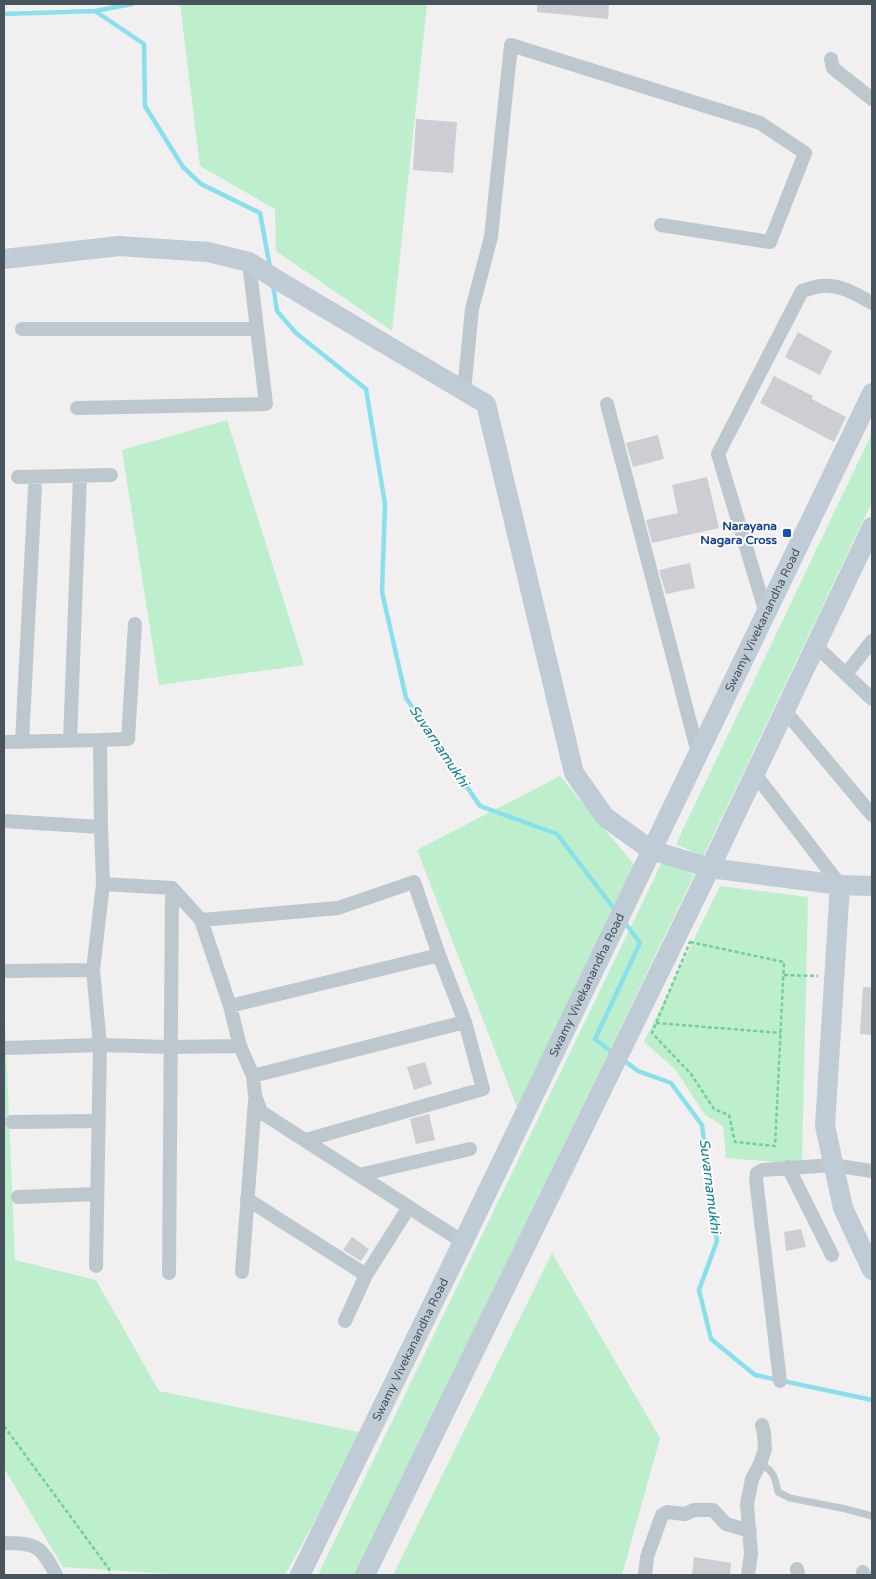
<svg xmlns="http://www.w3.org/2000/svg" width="876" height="1579" font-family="'Varela Round',sans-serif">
<rect width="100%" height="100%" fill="#f1efef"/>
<!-- green -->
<path fill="#bdefcc" d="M180 4H427L392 331 276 251 275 209 200 166Z
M227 420 304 665 159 685 122 450Z
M872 433V502L703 857 676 844Z
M560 776 636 867 517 1107 417 850Z
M663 860 694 875 356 1575H318Z
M720 886 808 897 802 1164 726 1158 723 1126 705 1115 675 1069 644 1042Z
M4 1022H5L15 1260 96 1280 159 1391 363 1433 285 1575H186L63 1567 4 1468Z
M552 1253 660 1438 622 1575H393Z"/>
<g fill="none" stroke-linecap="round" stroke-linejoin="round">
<!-- stream -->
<path stroke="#89e0ed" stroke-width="4.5" d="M95 11 132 4
M4 14 95 11 144 44 145 106 183 167 201 184 260 213 270 267
M273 285 277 311 296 333 366 389 385 504 382 592 406 698 480 806 557 834 615 910
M613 1053 595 1039 640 943 623 920
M622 1059 638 1071 671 1083 702 1125 717 1241 699 1290 711 1339 755 1375 872 1400"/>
</g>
<!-- building -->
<path fill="#ccced4" d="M537 4H609L608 19 537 12Z
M416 119 457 122 453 173 413 170Z
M798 332 832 351 820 375 785 357Z
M774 376 813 396 812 399 846 417 834 442 760 403Z
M658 435 664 459 633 467 626 443Z
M707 477 719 528 652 543 646 520 678 513 672 485Z
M690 563 695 588 666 594 659 570Z
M863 987H872V1035L860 1034Z
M425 1062 432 1084 414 1090 407 1067Z
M429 1114 435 1140 416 1144 410 1119Z
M801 1229 806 1247 786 1251 784 1232Z
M352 1237 369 1249 361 1261 343 1250Z
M694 1557 731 1563 730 1575H692Z"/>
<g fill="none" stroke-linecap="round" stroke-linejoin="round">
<!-- path -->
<path stroke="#74ce9b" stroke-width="2.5" stroke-dasharray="4 2.5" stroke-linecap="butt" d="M690 942 784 962 775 1146 735 1142 729 1115 714 1109 691 1074 652 1033Z
M784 975 818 976
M656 1023 781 1033
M4 1426 109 1569 110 1575"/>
<!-- lane -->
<path stroke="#bdc8ce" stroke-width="7" d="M760 1464C774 1470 775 1478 778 1492L790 1498 846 1509 872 1516"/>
<!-- street -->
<path stroke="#bdc8ce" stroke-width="14" d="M831 59 833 68 872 99
M22 329H257
M464 391 472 309 491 237 511 45 760 123 805 153 770 242 661 225
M607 404 698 753
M77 408 266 404 249 262
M18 477 111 475
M766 613 718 454 802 291C808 289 815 287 821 286 840 284 856 294 872 303
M816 646 872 699
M846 674 872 641
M785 711 872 815
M100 740 128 739 135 624
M70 741 80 476
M4 742 100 740 101 827
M22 742 35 487
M755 774 840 885
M4 821 101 827 103 884
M201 920 338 908 414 882 439 955 465 1022 483 1089 306 1140
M4 971 93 970
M230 1006 439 955
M4 1048 100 1045 171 1047 240 1046
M253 1076 465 1022
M12 1122 99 1121
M788 1167 832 1255
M359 1175 470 1149
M18 1197 97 1194
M247 1199 366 1275 409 1207
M96 1266 100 1045 93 970 103 884 172 888 201 920 230 1006 240 1046 253 1076 255 1095 261 1112 463 1242
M242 1272 255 1101
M169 1273 172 888
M345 1321 366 1275
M780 1381 756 1179 757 1173 763 1170 832 1165 872 1171
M4 1543C37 1543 41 1546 56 1575
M797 1569 798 1575
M863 1572 864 1575
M645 1575 647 1557 662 1515 667 1512 685 1514 694 1510H713L726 1524 750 1531
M748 1575 751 1554 747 1504 752 1479 760 1464 765 1449 764 1433 762 1425"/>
<!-- secondary -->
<g stroke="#bfccd6" stroke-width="20">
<path d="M4 259 119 246 208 252 249 262 274 278 486 404 574 773 605 817 651 850 710 868 840 885 872 886"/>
<path d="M840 885 825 1126 843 1208 872 1270"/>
<path id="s1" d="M300 1575 463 1242 872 393"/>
<path d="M365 1575 710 868 872 527"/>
</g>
</g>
<!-- markers -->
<rect fill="#1a4fb4" stroke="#fff" stroke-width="2" x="782" y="528" width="10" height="10" rx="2.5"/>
<g text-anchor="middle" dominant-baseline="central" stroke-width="4" stroke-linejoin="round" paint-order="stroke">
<!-- transit labels -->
<g font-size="12" font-weight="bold" fill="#164399" stroke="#fff" text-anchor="end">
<text x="777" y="526">Narayana<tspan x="777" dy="14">Nagara Cross</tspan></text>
</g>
<!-- street labels -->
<g font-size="12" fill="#47545d" stroke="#fff">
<text stroke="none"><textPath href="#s1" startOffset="1061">Swamy Vivekanandha Road</textPath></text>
<text stroke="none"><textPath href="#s1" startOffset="656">Swamy Vivekanandha Road</textPath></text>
<text stroke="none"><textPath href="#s1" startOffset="251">Swamy Vivekanandha Road</textPath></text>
</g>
<!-- water labels -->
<g font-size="14" font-style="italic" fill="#0c8294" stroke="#fff">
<text transform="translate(439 746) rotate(56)">Suvarnamukhi</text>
<text transform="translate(710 1186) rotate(83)">Suvarnamukhi</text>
</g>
</g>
<!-- border -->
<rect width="876" height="1579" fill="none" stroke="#47545d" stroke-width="10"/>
</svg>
